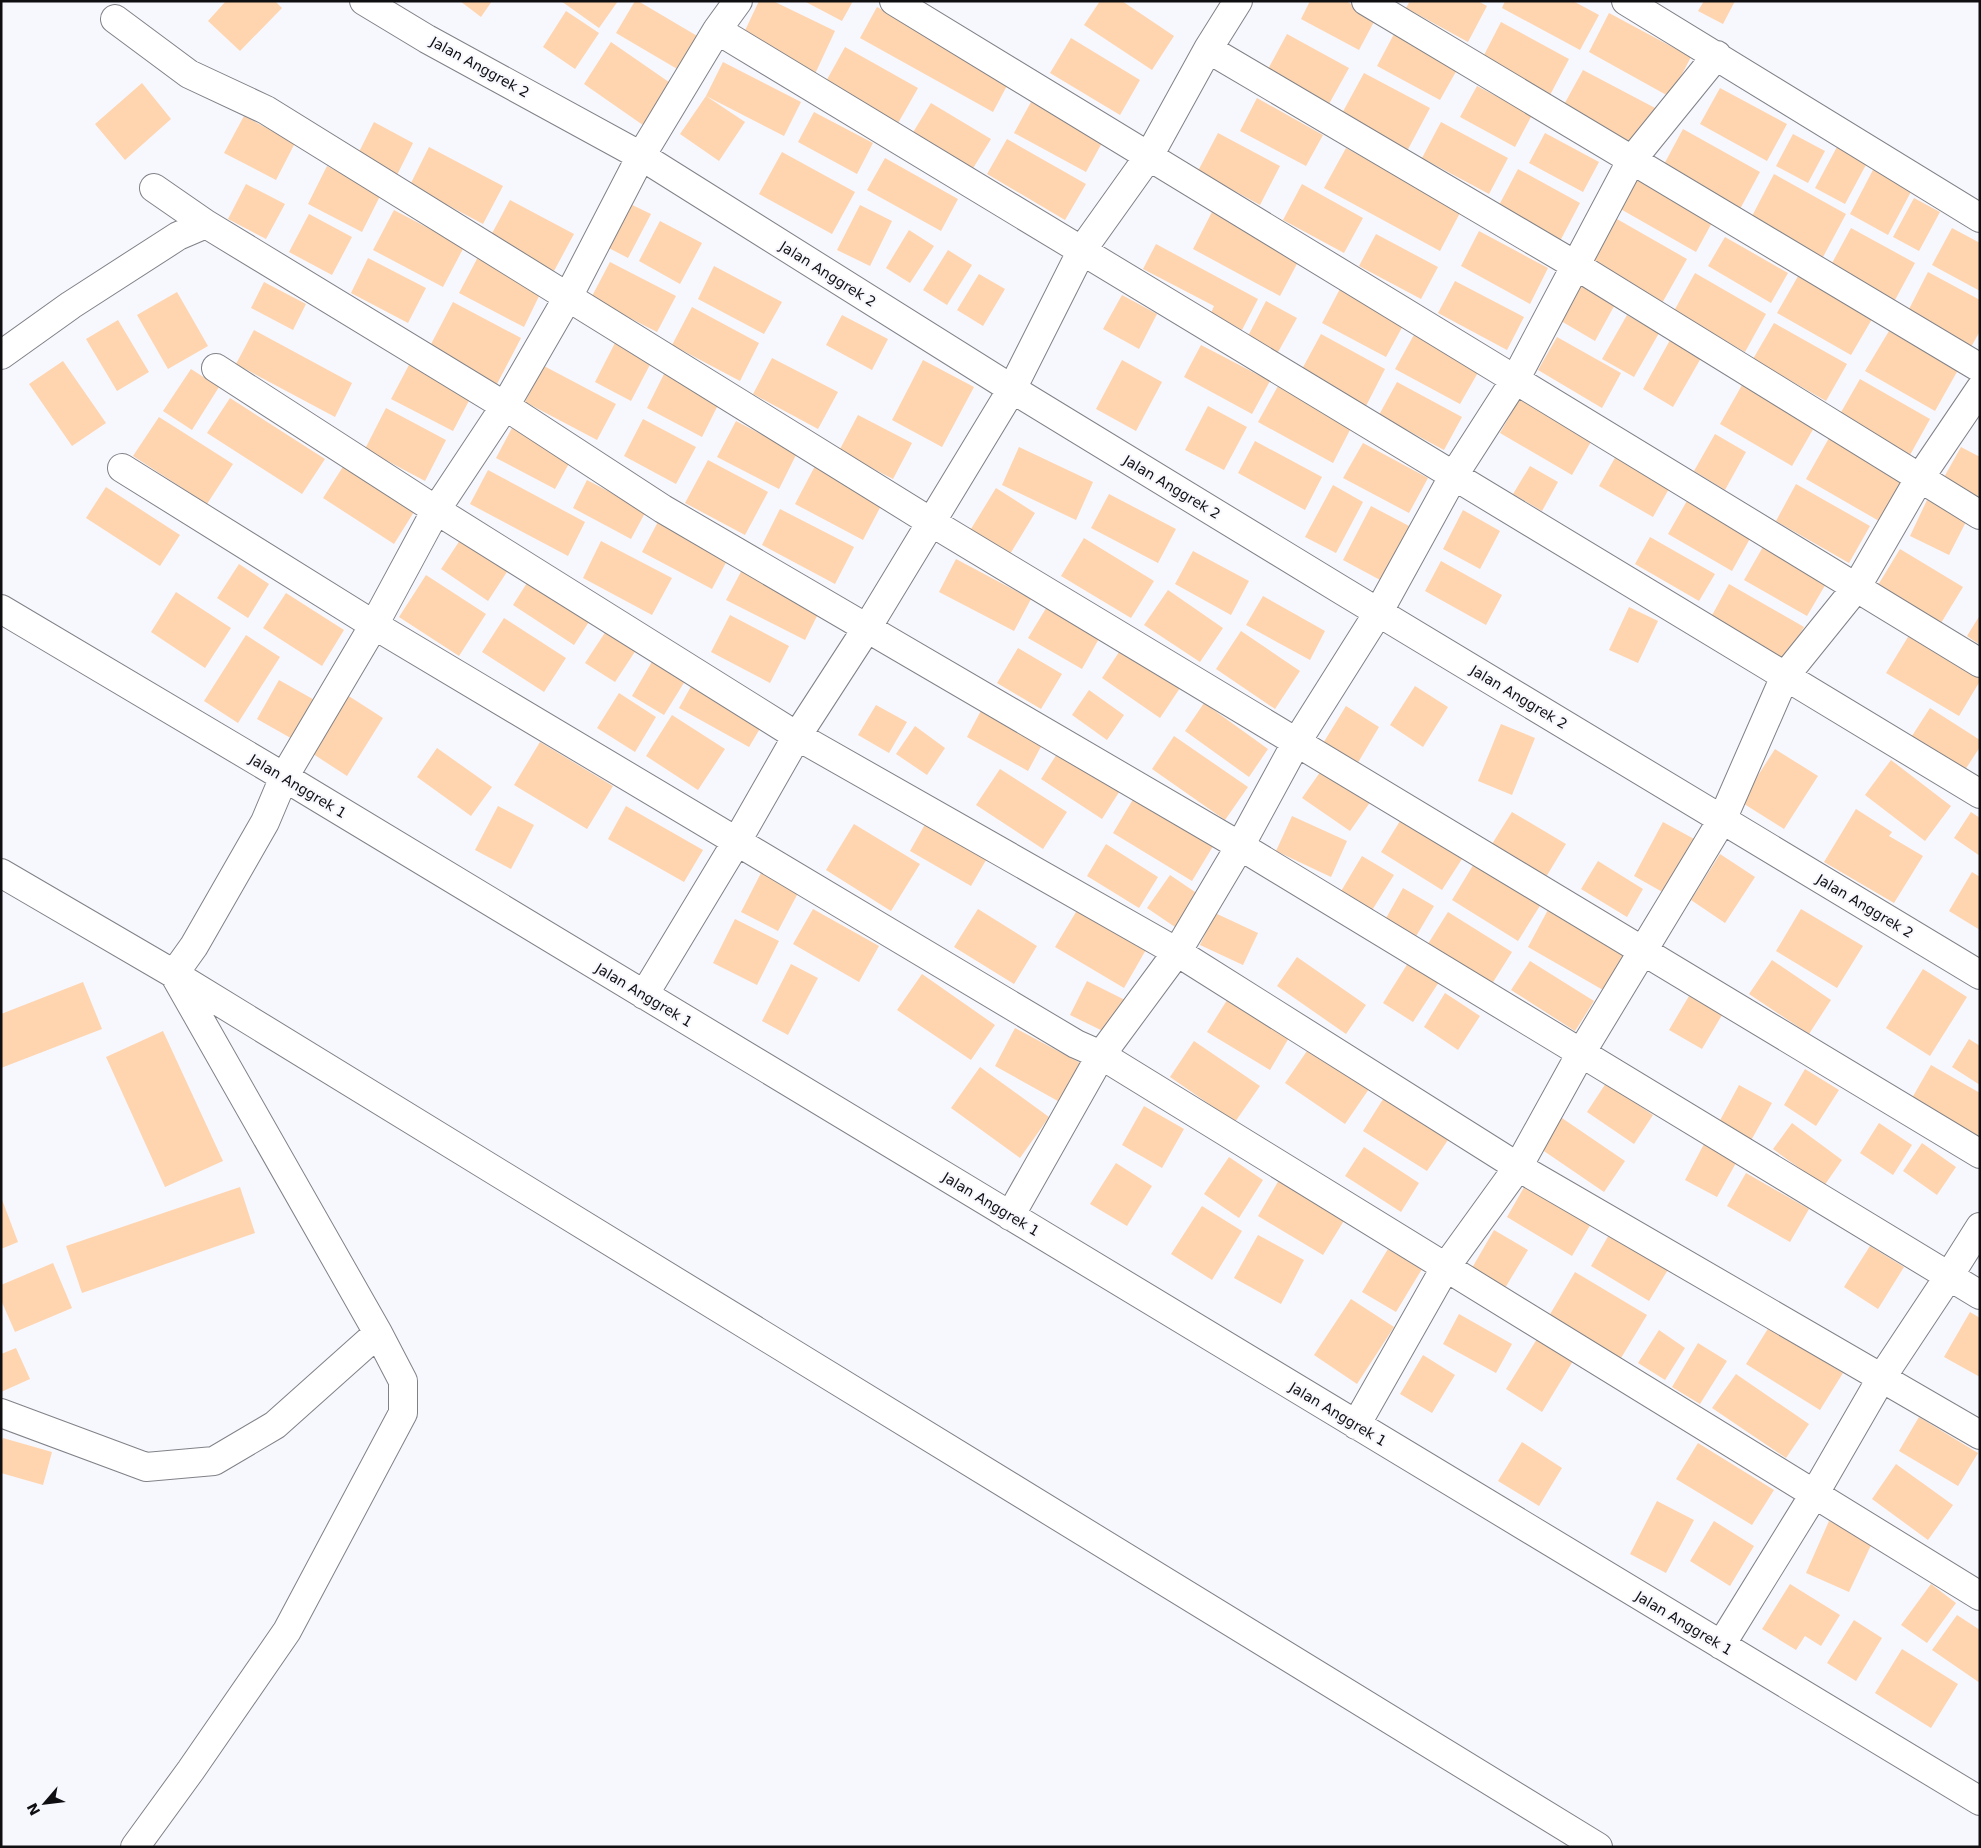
<svg xmlns="http://www.w3.org/2000/svg" width="1981" height="1848" font-family="'DejaVu Sans',sans-serif">
<rect width="100%" height="100%" fill="#f7f7fe"/>
<!-- building -->
<path fill="#fed5af" d="M226 1H275L282 8 240 51 208 21Z
M460 1H492L481 17Z
M561 1H618L599 28Z
M635 1H638L704 40 684 73 616 33Z
M759 1H773L835 31 814 76 740 41Z
M804 1H853L842 21Z
M1100 1H1122L1174 36 1152 70 1084 25Z
M1310 1H1346L1376 18 1359 50 1301 19Z
M1410 1H1478L1487 6 1468 42 1406 8Z
M1505 1H1573L1599 15 1580 50 1502 8Z
M1704 1H1735L1723 24 1698 11Z
M877 7 1010 80 993 112 860 38Z
M566 11 599 33 575 69 543 47Z
M1609 13 1691 57 1670 97 1589 52Z
M1501 22 1569 59 1550 95 1482 59Z
M1287 34 1349 68 1329 104 1267 71Z
M1394 34 1458 68 1440 100 1377 66Z
M1071 38 1140 80 1120 115 1050 73Z
M611 42 679 89 650 130 584 84Z
M845 47 918 88 897 125 824 85Z
M723 62 801 102 784 136 706 96 745 122 719 161 680 134 706 96Z
M1583 70 1657 109 1635 150 1561 110Z
M1364 73 1430 108 1406 153 1340 117Z
M142 83 171 119 125 160 95 124Z
M1477 86 1532 115 1515 147 1460 117Z
M1720 88 1787 124 1767 161 1700 124Z
M1257 98 1323 135 1306 166 1240 131Z
M1031 102 1103 141 1086 172 1014 133Z
M931 103 991 139 972 170 912 134Z
M814 112 873 143 857 174 798 142Z
M244 116 295 143 276 180 224 153Z
M374 122 413 143 396 177 357 156Z
M1441 122 1508 158 1489 194 1422 158Z
M1683 129 1760 172 1740 209 1662 168Z
M1218 133 1280 166 1260 205 1198 171Z
M1545 133 1599 162 1583 192 1529 163Z
M1793 134 1825 151 1808 183 1776 166Z
M1007 139 1086 184 1065 220 987 174Z
M1838 145 1868 161 1845 204 1815 188Z
M429 147 503 186 483 224 410 185Z
M1346 148 1461 211 1440 251 1324 188Z
M782 152 855 192 832 234 759 194Z
M885 158 958 199 941 231 867 190Z
M327 166 381 194 362 232 308 204Z
M1875 166 1913 188 1888 235 1850 214Z
M1518 169 1580 203 1559 243 1497 209Z
M1635 174 1714 219 1696 252 1617 207Z
M1774 174 1846 214 1823 257 1751 218Z
M246 184 285 204 266 239 228 219Z
M1302 184 1363 218 1344 253 1283 220Z
M1914 198 1940 212 1919 251 1893 237Z
M510 200 574 234 554 271 490 237Z
M626 202 651 214 628 258 603 245Z
M860 205 892 221 870 266 837 250Z
M394 210 464 247 443 287 373 250Z
M1213 210 1300 258 1280 296 1193 249Z
M309 214 352 237 332 275 289 252Z
M1617 219 1687 259 1661 305 1591 265Z
M660 221 702 243 680 284 639 261Z
M1851 228 1915 263 1895 300 1831 265Z
M1952 228 1980 243V291L1932 265Z
M909 230 934 246 910 283 886 268Z
M1479 231 1548 268 1530 304 1461 266Z
M1376 234 1438 267 1421 299 1359 266Z
M1725 237 1788 273 1771 303 1708 266Z
M1156 244 1258 299 1242 330 1211 313 1214 306 1143 269Z
M948 250 972 265 947 305 923 290Z
M478 257 542 290 524 327 459 293Z
M368 258 426 288 408 323 351 293Z
M610 262 676 296 657 332 591 298Z
M714 266 782 302 764 334 698 299Z
M1801 271 1875 314 1851 355 1777 313Z
M1928 272 1980 300V331L1971 347 1907 313Z
M1695 273 1766 314 1745 352 1674 311Z
M979 274 1005 289 983 326 957 310Z
M1579 277 1618 299 1595 341 1556 318Z
M1455 281 1524 317 1507 350 1438 313Z
M264 282 306 304 293 330 251 308Z
M1341 287 1405 322 1386 357 1322 323Z
M177 292 208 346 168 369 137 315Z
M1122 295 1157 314 1139 349 1103 329Z
M1266 301 1297 318 1277 354 1247 338Z
M453 302 521 338 497 384 429 348Z
M692 307 759 343 740 381 672 345Z
M842 315 888 339 872 370 826 345Z
M1627 315 1659 333 1634 377 1602 359Z
M118 320 149 372 117 391 86 339Z
M1774 323 1847 364 1826 401 1753 359Z
M254 330 352 383 335 417 236 364Z
M1889 331 1958 370 1935 411 1865 371Z
M1415 333 1480 369 1460 404 1395 369Z
M1321 334 1385 369 1366 406 1301 371Z
M618 337 654 357 631 401 595 382Z
M1557 337 1621 373 1602 408 1538 370Z
M1670 340 1701 358 1673 407 1643 389Z
M1201 345 1270 381 1252 414 1184 377Z
M772 358 838 392 818 429 753 394Z
M923 360 974 387 942 447 892 420Z
M1122 360 1162 382 1136 431 1096 409Z
M63 361 106 423 72 446 29 384Z
M410 363 472 395 453 431 391 399Z
M544 366 616 404 597 440 525 402Z
M191 369 219 387 192 430 163 411Z
M665 372 720 401 702 437 647 408Z
M1860 379 1930 419 1910 455 1840 414Z
M1397 382 1462 417 1444 450 1379 415Z
M1742 385 1815 426 1792 466 1720 424Z
M1278 386 1352 426 1333 463 1258 422Z
M1523 392 1596 433 1572 475 1500 433Z
M230 398 325 459 302 494 207 433Z
M1208 406 1247 427 1224 470 1185 450Z
M386 408 446 440 425 481 365 449Z
M858 415 912 443 893 479 839 451Z
M159 417 233 464 207 504 133 456Z
M643 419 696 447 676 484 624 456Z
M736 421 797 453 779 489 717 457Z
M513 426 572 458 555 489 496 458Z
M1715 434 1746 452 1725 490 1694 471Z
M1829 438 1902 480 1879 521 1806 479Z
M1255 441 1322 477 1305 510 1238 473Z
M1363 443 1428 478 1409 513 1343 478Z
M1019 447 1093 482 1076 520 1002 485Z
M1961 447 1980 457V500L1943 479Z
M1616 456 1670 487 1653 517 1599 486Z
M708 460 768 492 745 535 685 503Z
M346 462 417 507 394 544 323 498Z
M815 466 883 502 863 540 795 504Z
M1530 466 1558 482 1542 511 1513 494Z
M488 470 585 522 568 556 470 504Z
M587 480 646 511 631 539 573 508Z
M1796 484 1870 526 1849 563 1776 521Z
M1333 485 1363 502 1336 553 1305 537Z
M106 487 180 535 160 566 86 518Z
M996 488 1035 513 1010 554 971 529Z
M1109 494 1176 529 1158 563 1091 528Z
M1688 499 1752 535 1732 571 1668 534Z
M1927 500 1967 520 1949 555 1910 536Z
M1371 506 1411 527 1382 581 1343 560Z
M780 509 854 547 835 584 762 545Z
M1463 510 1500 531 1480 569 1443 549Z
M660 518 730 555 712 589 642 552Z
M466 531 514 561 488 601 441 569Z
M1650 537 1715 574 1699 601 1635 564Z
M1084 538 1154 581 1131 618 1061 576Z
M601 541 672 578 652 615 583 578Z
M1764 545 1827 582 1807 616 1744 580Z
M1900 549 1963 587 1941 623 1878 585Z
M1193 551 1249 581 1231 615 1175 584Z
M956 559 1031 599 1014 631 939 592Z
M1441 561 1502 595 1486 625 1425 591Z
M239 564 269 584 248 618 217 598Z
M744 566 822 606 805 640 726 600Z
M426 575 486 614 459 656 399 617Z
M532 575 594 614 574 645 513 605Z
M1729 584 1804 627 1784 662 1710 619Z
M1168 590 1223 628 1200 662 1144 625Z
M176 592 231 628 205 668 151 632Z
M286 593 344 630 322 666 263 628Z
M1263 596 1325 631 1310 660 1246 625Z
M1048 605 1101 635 1082 669 1028 638Z
M1629 607 1658 621 1638 663 1609 650Z
M730 615 789 646 770 683 711 652Z
M1980 615V645L1967 636Z
M504 618 566 658 544 692 482 652Z
M610 625 640 644 615 682 585 663Z
M1241 631 1300 671 1275 709 1216 669Z
M1911 632 1980 673V681L1959 716 1886 673Z
M246 635 280 657 238 723 204 701Z
M1018 648 1062 674 1041 709 997 683Z
M1121 649 1180 688 1160 718 1102 678Z
M657 653 690 673 664 715 632 696Z
M279 680 318 702 296 741 257 719Z
M694 681 765 720 749 747 679 708Z
M1415 686 1448 707 1423 747 1390 725Z
M1089 690 1124 715 1107 740 1072 715Z
M344 693 383 718 347 776 307 750Z
M619 693 656 717 635 752 597 728Z
M1204 703 1268 749 1249 777 1185 731Z
M876 705 907 722 889 753 858 735Z
M984 705 1045 739 1028 771 967 737Z
M1346 706 1379 727 1356 766 1322 745Z
M1930 708 1980 740V747L1963 773 1910 739Z
M672 715 725 749 698 790 646 756Z
M1501 724 1535 738 1512 795 1478 781Z
M915 726 945 748 927 775 896 754Z
M1174 736 1248 787 1225 820 1152 769Z
M540 742 613 786 587 829 514 785Z
M437 748 492 787 471 816 417 777Z
M1060 749 1121 789 1102 819 1041 779Z
M1775 749 1818 776 1784 829 1741 802Z
M1891 760 1951 806 1925 841 1865 795Z
M1323 768 1371 801 1350 831 1302 798Z
M1000 769 1067 812 1043 849 976 805Z
M1135 796 1215 843 1192 881 1113 833Z
M498 806 534 825 511 869 475 850Z
M626 806 703 850 684 882 608 839Z
M1856 809 1892 832 1889 836 1923 856 1894 903 1824 862Z
M1512 812 1566 844 1546 877 1492 844Z
M1971 812 1980 818V856L1954 838Z
M1292 816 1347 841 1331 877 1276 851Z
M928 819 989 855 971 886 910 851Z
M1400 821 1462 859 1442 890 1381 852Z
M1663 822 1696 840 1666 894 1634 876Z
M854 824 920 864 891 911 826 870Z
M1106 844 1158 877 1139 908 1087 876Z
M1720 854 1755 877 1725 923 1691 900Z
M1362 856 1394 875 1371 912 1340 893Z
M1598 861 1643 889 1627 917 1581 889Z
M1475 862 1541 904 1518 941 1452 900Z
M1972 872 1980 877V930L1949 911Z
M761 873 798 893 778 931 741 912Z
M1170 875 1198 894 1175 927 1147 908Z
M1403 888 1434 906 1415 938 1385 920Z
M1079 907 1147 948 1124 988 1055 947Z
M1549 908 1625 951 1603 990 1528 947Z
M813 909 879 946 859 982 793 944Z
M978 909 1037 946 1014 984 954 947Z
M1801 909 1863 946 1837 988 1776 951Z
M1448 912 1512 952 1490 987 1426 947Z
M1215 913 1258 933 1243 965 1200 945Z
M735 919 779 941 757 985 713 963Z
M1297 957 1366 1005 1346 1034 1277 986Z
M1772 960 1831 1000 1809 1034 1749 994Z
M1530 961 1594 1001 1575 1031 1511 990Z
M1408 963 1439 982 1413 1022 1383 1003Z
M791 964 818 978 788 1035 762 1021Z
M1923 969 1967 997 1930 1056 1886 1028Z
M922 974 995 1025 971 1060 897 1010Z
M1087 981 1127 1001 1111 1035 1070 1015Z
M83 982 102 1029 1 1068V1014Z
M1445 993 1480 1016 1458 1050 1424 1027Z
M1689 996 1722 1015 1702 1049 1669 1030Z
M1229 997 1290 1036 1270 1070 1207 1032Z
M1015 1028 1086 1066 1065 1105 995 1066Z
M163 1031 223 1161 165 1187 106 1057Z
M1969 1039 1980 1046V1085L1952 1067Z
M1194 1041 1260 1086 1235 1122 1170 1077Z
M1309 1048 1369 1089 1345 1124 1285 1083Z
M1931 1065 1980 1093V1137L1912 1098Z
M980 1067 1049 1117 1020 1158 951 1108Z
M1805 1069 1839 1090 1816 1126 1784 1105Z
M1606 1083 1653 1115 1634 1144 1587 1112Z
M1739 1085 1772 1103 1749 1144 1717 1126Z
M1385 1096 1450 1137 1427 1171 1363 1131Z
M1144 1106 1184 1129 1162 1168 1122 1145Z
M1559 1116 1625 1161 1604 1192 1538 1147Z
M1792 1123 1842 1160 1824 1186 1773 1149Z
M1879 1123 1912 1145 1893 1175 1860 1153Z
M1922 1143 1956 1167 1937 1195 1903 1171Z
M1704 1144 1736 1163 1717 1197 1685 1180Z
M1364 1147 1419 1183 1401 1212 1345 1176Z
M1229 1157 1263 1180 1239 1218 1204 1194Z
M1116 1163 1152 1186 1127 1226 1090 1204Z
M1746 1173 1809 1209 1790 1242 1727 1206Z
M1279 1180 1345 1219 1323 1255 1258 1216Z
M1527 1182 1592 1222 1572 1256 1507 1217Z
M240 1187 255 1233 82 1293 66 1246Z
M1 1197 18 1242 1 1249Z
M1202 1206 1242 1231 1212 1280 1171 1254Z
M1494 1230 1528 1250 1505 1288 1472 1268Z
M1610 1233 1669 1268 1649 1301 1591 1266Z
M1258 1235 1304 1260 1281 1304 1234 1278Z
M1870 1246 1904 1267 1878 1309 1844 1287Z
M1388 1249 1422 1269 1396 1312 1362 1292Z
M53 1263 72 1308 15 1332 1 1300V1285Z
M1575 1272 1647 1315 1621 1358 1549 1316Z
M1351 1299 1394 1327 1357 1384 1314 1355Z
M1970 1312 1980 1318V1377L1944 1357Z
M1459 1314 1512 1344 1496 1373 1443 1344Z
M1769 1327 1843 1373 1820 1410 1746 1364Z
M1659 1330 1685 1348 1665 1380 1638 1363Z
M1537 1339 1573 1361 1542 1412 1506 1389Z
M1698 1343 1727 1361 1700 1404 1672 1387Z
M16 1348 30 1379 1 1392V1354Z
M1423 1355 1455 1375 1432 1413 1400 1394Z
M1736 1374 1809 1424 1786 1458 1712 1408Z
M1919 1417 1978 1453 1958 1486 1899 1451Z
M3 1438 52 1452 43 1485 1 1473V1444Z
M1522 1442 1562 1468 1539 1506 1498 1481Z
M1698 1443 1774 1490 1752 1525 1676 1479Z
M1896 1464 1953 1505 1928 1540 1872 1499Z
M1657 1501 1694 1520 1666 1573 1630 1554Z
M1714 1521 1754 1546 1730 1586 1690 1561Z
M1829 1521 1873 1541 1849 1592 1806 1573Z
M1790 1584 1840 1615 1821 1646 1805 1636 1796 1650 1762 1629Z
M1931 1584 1956 1603 1927 1643 1901 1625Z
M1957 1615 1980 1630V1683L1932 1650Z
M1854 1620 1882 1638 1856 1681 1827 1663Z
M1902 1649 1958 1684 1931 1728 1875 1693Z"/>
<g fill="none" stroke-linecap="round" stroke-linejoin="round">
<defs>
<path id="minor" d="M364 1 427 39 641 156 1012 389 1343 591 1980 975
M894 1 1980 663
M1366 1 1980 368
M1626 1 1980 218
M115 19 189 74 266 110 931 522 1980 1154
M717 30 738 1
M1208 49 1575 265 1980 515
M154 188 206 224
M1 355 71 305 178 236 206 224 505 406 663 509 1240 846 1980 1295
M216 368 436 510 797 736 1177 952 1518 1167 1980 1435
M122 468 374 625 1076 1044 1101 1055 1980 1596
M1 609 284 777 1980 1801
M1 873 174 974 1598 1847
M644 995 737 841 797 736 867 628 1012 389 1082 250 1149 156 1208 49 1238 1
M1010 1216 1101 1055 1177 952 1240 846 1296 743 1378 613 1454 475 1515 380 1631 161 1717 55
M1 1413 146 1467 214 1461 275 1425 378 1333
M1356 1425 1445 1268 1518 1167 1581 1053 1722 820 1785 676 1856 588 1919 479 1980 389
M1721 1645 1815 1493 1882 1377 1949 1276 1980 1227
M135 1847 191 1770 287 1631 403 1413V1381L378 1333 174 974 194 946 265 822 284 777 374 625 436 510 505 406 568 297 641 156 717 30 1980 794"/>
</defs>
<!-- minor casing -->
<use href="#minor" stroke="#818288" stroke-width="30"/>
<!-- minor -->
<use href="#minor" stroke="#fff" stroke-width="28"/>
</g>
<g text-anchor="middle" dominant-baseline="central" stroke-width="4" stroke-linejoin="round" paint-order="stroke">
<!-- street labels -->
<g font-size="14" fill="#0f0f11" stroke="#f7f7fe">
<text transform="translate(480 67) rotate(29)">Jalan Anggrek 2</text>
<text transform="translate(828 274) rotate(32)">Jalan Anggrek 2</text>
<text transform="translate(1172 487) rotate(31)">Jalan Anggrek 2</text>
<text transform="translate(1519 697) rotate(31)">Jalan Anggrek 2</text>
<text transform="translate(298 786) rotate(31)">Jalan Anggrek 1</text>
<text transform="translate(1865 906) rotate(31)">Jalan Anggrek 2</text>
<text transform="translate(644 995) rotate(31)">Jalan Anggrek 1</text>
<text transform="translate(991 1204) rotate(31)">Jalan Anggrek 1</text>
<text transform="translate(1338 1414) rotate(31)">Jalan Anggrek 1</text>
<text transform="translate(1684 1623) rotate(31)">Jalan Anggrek 1</text>
</g>
</g>
<!-- border -->
<rect width="1981" height="1848" fill="none" stroke="#0f0f11" stroke-width="5"/>
<!-- north arrow -->
<g transform="translate(45 1803) rotate(242)" stroke="#f7f7fe" stroke-width="4" paint-order="stroke">
<path d="M0-4L9 19L0 12L-9 19Z" fill="#0f0f11"/>
<text y="-8" font-size="14" font-weight="bold" text-anchor="middle" fill="#0f0f11">N</text>
</g>
</svg>
